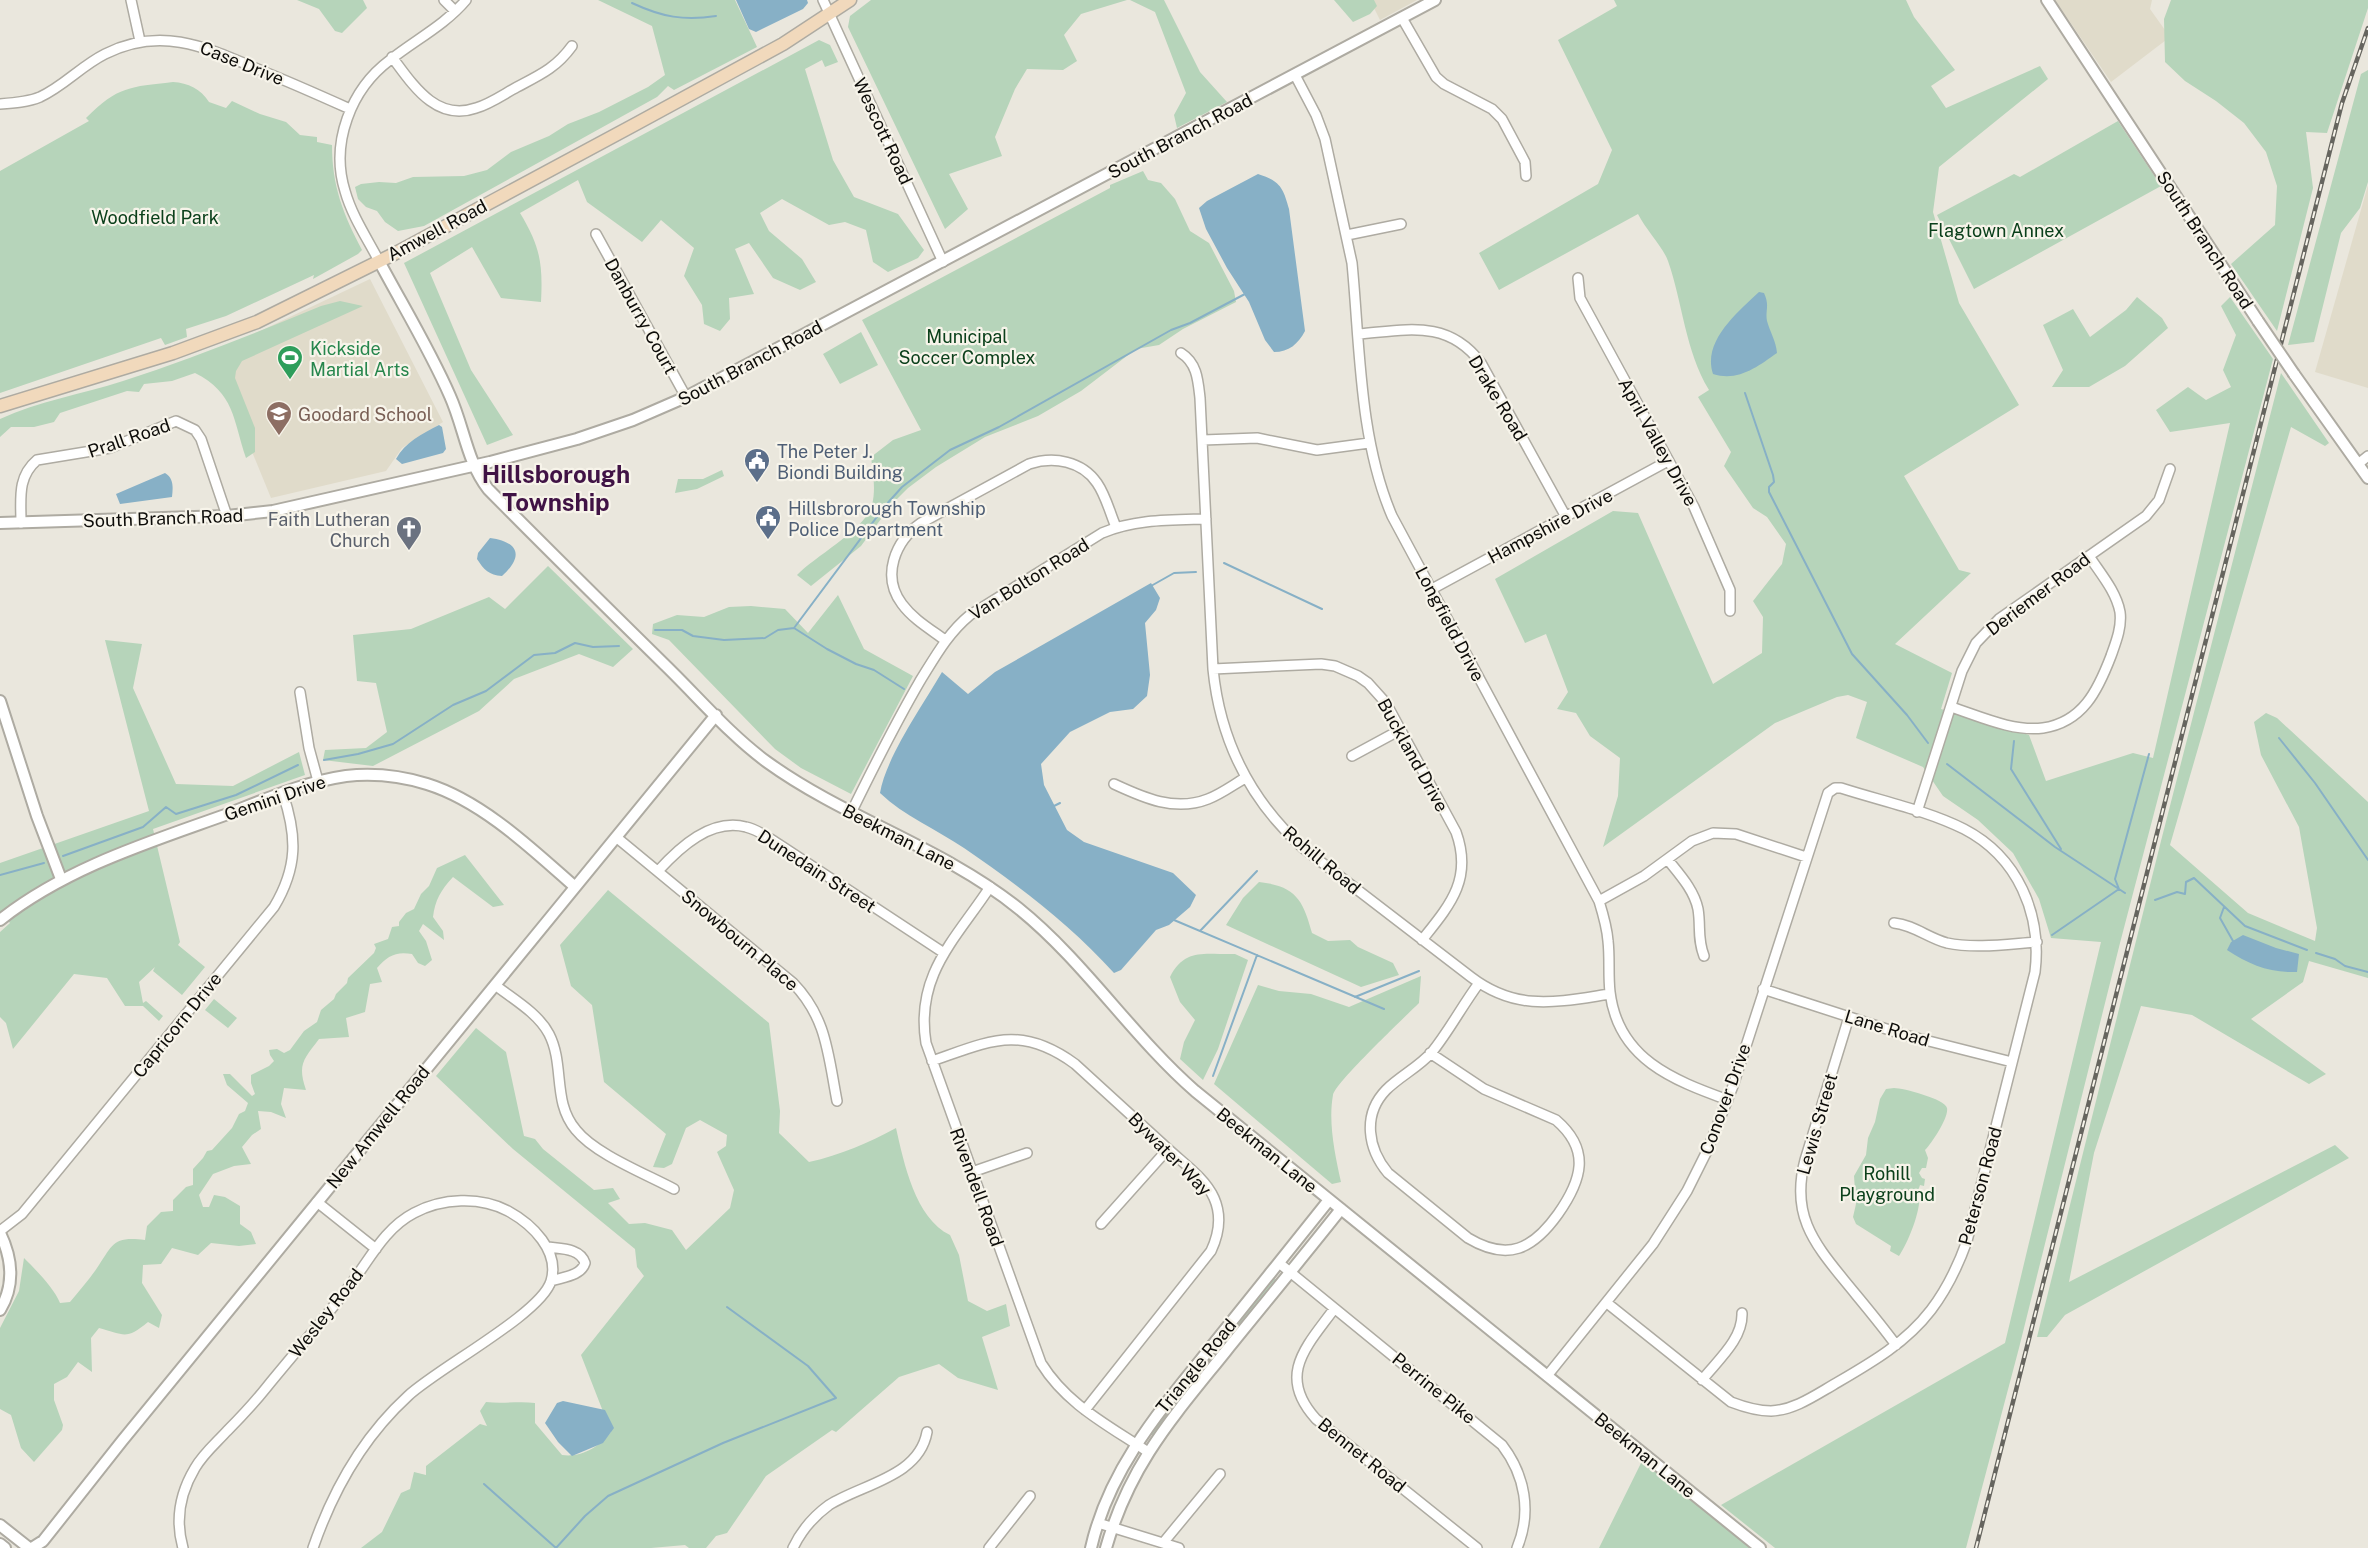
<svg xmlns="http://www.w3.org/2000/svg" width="2368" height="1548" font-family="'Public Sans',sans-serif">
<rect width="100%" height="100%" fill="#eae7dd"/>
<!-- built -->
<path fill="#e0dbca" d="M1370 0H1417L1380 20Z
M2055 0H2152L2150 9 2170 37 2111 82Z
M2368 185V388L2315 372Z
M370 279 443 422 402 448 386 471 271 498 212 354Z"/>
<!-- green -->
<path fill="#b6d4ba" d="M297 0H363L367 8 342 33 335 31 319 9Z
M598 0H735L757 47 674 90 668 86 657 97 424 226 398 231 385 222 377 211 366 207 358 199 355 187 361 184 379 182 396 183 413 177 464 176 487 170 511 152 549 136 568 124 599 112 648 87 665 75 652 26Z
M871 0H1127L1081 14 1064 35 1077 61 1063 70 1027 69 1015 89 995 137 1002 156 949 174 968 209 945 229 848 27 850 16Z
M1130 0H1164L1200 72 1227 102 1177 128 1174 115 1186 93 1155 12Z
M1334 0H1374L1377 6 1370 14 1353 22Z
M1614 0H1906L1914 17 1955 70 1931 86 1946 108 2040 66 2048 79 1939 167 1933 212 1959 303 2019 405 1904 476 1959 570 1971 573 1895 644 1952 673 1941 709 2029 735 2046 781 2133 753 2153 758 2230 423 2170 432 2156 410 2188 387 2206 400 2231 387 2223 370 2236 335 2221 306 2230 297 2273 359 2120 943 2019 1348 1966 1548H1775L1721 1505 2005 1343 2101 942 2051 938 2039 899 2013 853 1978 820 1943 796 1923 767 1856 738 1867 702 1848 695 1837 697 1775 723 1603 847 1618 796 1620 758 1590 736 1576 713 1557 709 1568 692 1546 634 1525 643 1495 579 1613 511 1638 513 1713 684 1762 653 1763 617 1753 601 1782 564 1786 544 1767 517 1753 508 1724 466 1731 452 1698 397 1709 390C1685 350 1683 304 1668 261 1663 247 1646 230 1638 214L1499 290 1479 253 1598 184 1612 150 1558 40 1617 6Z
M2171 0H2368V8L2327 133 2306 132 2313 188 2277 331 2231 264 2275 225 2277 186 2266 152 2244 123 2216 101 2185 81 2165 62 2164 19Z
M819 40 830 45 838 62 825 67 822 60 805 69 833 160 854 197 898 214 924 250 918 258 888 272 873 262 866 230 845 222 829 225 782 199 760 213 769 231 802 259 816 282 800 290 773 278 749 243 735 249 754 294 729 298 730 319 720 331 704 324 702 305 684 276 694 248 661 220 642 242 587 202 578 180 520 213C540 246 543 263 541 302L501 298 472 247 430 273 471 370 513 435 487 445 404 263Z
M2368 70V182L2360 208 2341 233 2314 342 2288 345 2361 74Z
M173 82C188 83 201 89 209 102L226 108 232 101 260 114 286 122 300 135 317 137V142L332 145C332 186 343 214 362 250L358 254 313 279 314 275 226 316 186 329 187 337 165 345 161 338 0 393V171L89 121 86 118C118 86 130 87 173 82Z
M2118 121 2161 186 1974 289 1937 215 2014 174 2020 177Z
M1143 171 1148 180 1161 183 1175 199 1190 231 1209 243 1234 291 1236 302 1183 329 1159 345 1136 349 1081 391 1038 416 985 437 936 467 908 488 892 504 861 546 811 586 797 575C814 557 867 528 872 505 876 489 873 473 871 457L893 440 921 430 862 320 1110 188V185Z
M2137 297 2162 318 2168 328 2125 366 2089 387H2052L2063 370 2043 325 2073 309 2090 337 2126 310Z
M340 301 363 306 242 361 236 371 235 378 255 428V452L246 458C233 420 235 393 195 373L172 381 144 384 139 392 127 391 60 413 54 422 34 427H11L0 437V419C39 401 82 394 123 381 191 359 256 333 321 306Z
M861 332 878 365 840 384 823 354Z
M2281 373 2329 443 2325 446 2291 427 2170 845 2248 913 2315 941 2317 928 2299 827 2261 755 2254 722 2266 713 2277 718 2368 802V978L2309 961 2303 982 2251 1019 2326 1074 2309 1084 2192 1015 2141 1006 2094 1153 2069 1282 2335 1145 2349 1158 2065 1315 2047 1337H2037L2161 841Z
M722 470 724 476 697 489 675 493 678 479H703Z
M548 566 633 649 613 667 579 654 514 679 479 711 373 766 323 760 325 750 366 748 387 732 376 683 357 681 353 635 411 629 489 597 505 609Z
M838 595 864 649 913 676 851 794 801 768 775 749 669 640 652 634 653 624 677 615 704 617 729 607 751 606 785 609 808 633Z
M105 640 142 644 133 688 176 784 233 786 299 752 305 775 153 829 180 942 178 945 205 967 182 995 153 971 155 967 139 982 143 1003 146 1001 163 1016 159 1021 143 1006H125L107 978 74 974 13 1049 6 1023 0 1017V932L10 923 0 912V863L149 811Z
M465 855 504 905 493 907 453 877C441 890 435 900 433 917L443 931 444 940 423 924 419 931 426 941 432 960 425 966 418 963 412 954C396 951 387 956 377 968L382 982 370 984 365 1012 346 1018 349 1037 319 1039C304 1059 297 1064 306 1090L284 1088 281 1104 286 1118 271 1112 258 1111 261 1129 252 1135 242 1147 251 1164 234 1166 213 1174 199 1195 203 1207H209L214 1195 225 1197 240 1206V1224L251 1232 256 1244 239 1246 211 1243 198 1255 172 1248 161 1264 143 1265 142 1283 162 1315 159 1328 148 1322C126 1340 125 1335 99 1328L91 1338 92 1372 78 1362 67 1377 54 1384V1400L63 1425 62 1430 34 1462 21 1448 11 1415 0 1409V1328L19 1291 24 1258C36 1270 54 1288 60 1303L70 1302C79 1291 89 1280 97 1268 113 1245 112 1236 145 1240L147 1226 161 1212 173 1211V1200L186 1187 193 1185V1169L203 1158 207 1151 212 1150 232 1128 239 1114 245 1111 248 1103 227 1085 223 1074H230L252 1096 255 1094 251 1083V1075L269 1066 274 1061 270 1055 269 1050 277 1049 284 1053 290 1050 304 1031 317 1022 321 1010 334 999 336 994 347 983 348 978 374 953 376 948 374 944 388 939 392 927 399 926V922L406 913 414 909 421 894 429 886 437 868Z
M1259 882C1296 886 1303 900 1312 933L1328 941 1350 940 1358 947 1393 963 1399 975 1361 987 1226 925 1243 898Z
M608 890 769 1023 780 1111 779 1133 809 1162C841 1155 868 1143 896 1128 904 1163 915 1218 950 1235L959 1255 968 1301 987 1311 1006 1304 1010 1326 982 1337 998 1390 958 1378 939 1364 899 1377 836 1432 832 1430 766 1476 727 1533 716 1536 706 1548H689L685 1545 651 1548H361L382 1532 401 1493 410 1489 414 1472 426 1475V1466L480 1424 487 1426 480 1411 486 1402C503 1404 519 1401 535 1403V1423L562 1455C580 1458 600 1447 611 1432L581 1355 644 1276 637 1267 635 1249 513 1149 436 1076 476 1028 506 1052 524 1136 535 1139 543 1149 594 1190 613 1188 620 1199 608 1203 629 1224 645 1223 672 1230 686 1250 730 1208 734 1190 717 1152 726 1146 727 1135 700 1120 686 1128 672 1164 664 1168 653 1167 666 1134 604 1082 592 1005 571 986 560 945Z
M1235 954 1248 960 1218 1049 1203 1080 1180 1059 1184 1042 1195 1020 1180 1002 1170 977C1185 947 1206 955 1235 954Z
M1421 976 1419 1003C1405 1017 1336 1082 1333 1095 1328 1122 1335 1155 1341 1182L1332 1184 1214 1084 1258 985 1279 991 1311 994 1349 1007Z
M214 999 237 1018 228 1028 205 1010Z
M1894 1088C1903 1088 1945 1099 1947 1108 1949 1117 1932 1143 1925 1150L1928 1158 1926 1168H1922L1919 1173 1922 1178 1925 1179 1924 1186 1920 1185 1918 1191C1924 1205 1908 1243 1899 1256L1890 1251 1891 1246 1856 1224 1853 1217 1856 1204 1854 1176 1866 1155 1868 1138 1875 1122 1880 1099 1886 1089Z
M1272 1278 1277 1280 1155 1435H1151L1150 1431Z
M1643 1459 1751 1548H1599Z"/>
<!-- water -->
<path fill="#87b0c6" d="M736 0H807L808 3 803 9 756 32 749 29Z
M1258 174C1280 181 1283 187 1289 209L1305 331C1298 344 1289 352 1274 352L1265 340 1249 302 1227 268 1206 229 1199 208 1207 201Z
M1759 292 1764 293C1770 306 1765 310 1767 321 1770 332 1776 341 1777 353 1757 367 1738 382 1713 374 1702 341 1738 312 1759 292Z
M439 425 442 427 446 449 443 453 402 464 396 459C405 442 422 434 439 425Z
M165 473C174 478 173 488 172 497L120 504 116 494Z
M490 538C519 542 524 556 502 576 489 575 484 570 477 559L478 553Z
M1151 583 1160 598 1156 610 1145 623 1150 675 1147 696 1133 709 1110 712 1070 732 1041 764 1044 785 1067 830 1084 842 1173 873 1196 895 1190 907 1169 925 1156 930 1121 970 1114 973C1070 924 1018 885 964 848 936 829 904 816 880 793 886 757 923 705 942 672L968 694 995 672Z
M2243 935 2276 948 2299 954 2297 972C2270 973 2250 965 2227 950L2231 942Z
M563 1401 605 1410 614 1428 603 1443 572 1456 558 1442 545 1423 557 1403Z"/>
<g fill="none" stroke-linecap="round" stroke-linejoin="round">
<!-- stream -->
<path stroke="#87b0c6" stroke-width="2" d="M632 3C662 17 684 21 716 16
M1745 393 1773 475 1774 482 1769 487V492L1852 654 1907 715 1928 743
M1224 563 1322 609
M1151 586 1174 573 1196 572
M794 628 827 649 856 664 874 670 904 689
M655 630H682L693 636 724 640 765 638 778 630 794 628 885 506 902 487 950 450 999 427 1171 330 1190 323 1245 294
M2279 738 2315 783 2368 860
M2014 741 2011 769 2061 849
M324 760 358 754 393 744 453 705 486 691 534 655 555 653 575 643 593 647 619 646
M1947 764 2055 847 2125 893
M1052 807 1060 803
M63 856 143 827 166 807 176 814 236 795 298 765
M0 875 44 863
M2155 900 2177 892 2185 894 2186 882 2194 878 2245 926 2307 950
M2224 907 2220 918 2233 941
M1174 920 1384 1009
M1200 931 1257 871
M2052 935 2119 889 2115 879 2149 754
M2316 953 2335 959 2345 966 2368 972
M1355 997 1419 971
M1213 1076 1257 955
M484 1484 556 1548
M556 1548 585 1516 608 1496 723 1443 836 1398 808 1366 727 1307"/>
<defs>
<path id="minor" d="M131 0 140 41
M444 0 455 11
M823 0 943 262
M1402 18 1436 77 1444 84 1492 109 1502 119 1525 162 1526 176
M392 57C413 85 436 122 476 108 490 104 504 94 517 87 540 75 556 68 572 46
M1295 75 1316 115 1325 139 1352 263C1360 346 1359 439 1392 516L1599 901C1603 914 1607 927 1608 941 1610 958 1608 975 1610 992 1618 1059 1673 1080 1728 1100
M0 104C14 103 28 102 40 97 64 86 81 66 105 54 162 25 208 48 262 71 292 83 321 96 350 109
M596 234 686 397
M1347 235 1401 224
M379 261C367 238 352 216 345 191 330 143 351 89 390 60 415 40 445 25 466 0
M1578 278 1580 298 1694 507 1730 590V611
M1359 334C1407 330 1448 319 1481 363L1566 517
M1181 353C1197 363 1198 380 1200 398L1213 669C1220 740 1250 800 1303 848L1471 977C1517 1012 1557 1002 1610 994
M1203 440 1257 438 1317 450 1369 443
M2358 464 2368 456
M21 523C21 499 17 477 37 460L110 448 176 421 195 430 201 439 227 516
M1432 589 1668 461
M945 640C930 629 913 619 902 604 881 576 895 541 921 523L1029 464C1054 456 1082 461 1097 483 1106 496 1110 513 1116 527
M1213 669 1321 664 1335 666 1358 676 1368 683 1386 703 1456 832C1473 879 1450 905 1422 940
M300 692 309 748 318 781
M1951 707C1979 716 2013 732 2043 728 2083 722 2098 690 2111 656 2116 642 2122 627 2120 612 2116 591 2100 573 2089 556
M1352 756 1400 730
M1114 784C1144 798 1175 812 1208 799 1221 794 1233 785 1245 778
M1917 812 1962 671 1976 643 1999 619 2146 516 2159 500 2170 469
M851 813C873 768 895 724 920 681 935 657 948 633 970 615L1102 533C1135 519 1171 520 1206 519
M616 837 793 983C827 1018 828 1055 837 1101
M1668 860C1680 875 1694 890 1698 909 1701 927 1697 938 1704 956
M658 871C680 847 711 818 746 827 759 830 769 838 780 845L944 953
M990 887C955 940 915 975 926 1043L1041 1363C1067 1405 1108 1425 1148 1452
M1599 901 1644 876 1692 841 1713 833 1736 834 1806 857
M1894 923C1914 925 1928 938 1947 943 1975 949 2008 944 2037 942
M495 985C513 999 538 1013 549 1034 565 1065 552 1102 576 1130 595 1154 646 1174 674 1189
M1763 989 1905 1035 2012 1062
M1849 1017 1805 1160C1791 1213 1812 1241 1844 1280 1862 1302 1880 1323 1896 1345
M1430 1053 1484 1089 1556 1120C1591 1150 1582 1180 1558 1214 1533 1249 1508 1262 1468 1238L1388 1173C1368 1149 1362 1115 1386 1090 1400 1076 1419 1067 1432 1052 1449 1031 1462 1006 1479 983
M932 1061C990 1041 1020 1024 1075 1064 1106 1092 1136 1120 1167 1148 1183 1163 1205 1178 1214 1198 1222 1216 1219 1234 1211 1251L1085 1410
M972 1172 1027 1153
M317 1202 376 1249
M1101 1224 1168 1149
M0 1231 22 1214 274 907C298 867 297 836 283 794
M547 1247C561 1249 580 1248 585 1263 581 1276 563 1277 551 1281
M1279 1263 1502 1445C1525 1475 1532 1512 1517 1548
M1334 1309C1307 1346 1276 1375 1316 1419L1477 1548
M1547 1376 1653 1244 1687 1191 1707 1151 1733 1086 1828 793 1835 788H1841C1881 801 1926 810 1964 829 2018 857 2042 914 2035 972L1967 1241C1958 1266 1947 1289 1931 1310 1905 1344 1869 1364 1833 1385 1814 1396 1794 1410 1771 1411 1757 1411 1744 1407 1731 1402L1607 1303
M1702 1380C1718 1360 1743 1339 1742 1313
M1098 1523 1179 1548
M1163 1543 1220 1474
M183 1548C175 1520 180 1493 195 1468 203 1454 216 1443 227 1431 241 1417 254 1403 266 1388 293 1355 321 1323 347 1289 368 1263 383 1229 414 1213 442 1198 480 1196 508 1211 532 1224 560 1251 551 1281 541 1314 438 1368 408 1396 362 1438 333 1490 313 1548
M793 1548C801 1531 814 1516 829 1505 862 1484 919 1477 927 1432
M989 1548 1030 1496"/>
<path id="tertiary" d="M2047 0 2258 321
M379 261C403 306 430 350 450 396 464 427 467 462 488 489 546 548 605 606 665 665 698 697 730 735 767 762 846 819 942 847 1018 908 1085 962 1131 1035 1195 1091L1760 1548
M2294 374 2368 478
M0 523 227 516 273 511 490 462 577 439 633 420 686 397 1435 0
M0 701 37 816 61 879
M0 920C66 868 147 843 225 815 264 800 304 782 346 776 373 773 401 776 427 784 482 801 532 849 575 887
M0 1233C12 1258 15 1285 0 1310
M0 1525 29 1548
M0 1544 5 1548
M32 1548 43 1541 122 1441 716 715
M1091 1548C1109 1468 1162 1408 1212 1346 1251 1297 1290 1249 1329 1200
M1106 1548C1130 1464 1173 1417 1226 1351 1264 1304 1303 1257 1341 1209"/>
<path id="secondary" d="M0 406 173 353 257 322 394 254 634 125 783 44 850 0"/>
</defs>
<!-- minor casing -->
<use href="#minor" stroke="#aeaba2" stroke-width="12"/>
<!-- tertiary casing -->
<use href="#tertiary" stroke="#aeaba2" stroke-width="14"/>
<!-- secondary casing -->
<use href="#secondary" stroke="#aeaba2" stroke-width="15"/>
<!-- minor -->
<use href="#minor" stroke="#fff" stroke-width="9"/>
<!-- tertiary -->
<use href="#tertiary" stroke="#fff" stroke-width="10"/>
<!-- secondary -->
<use href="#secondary" stroke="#f1d9bc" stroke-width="12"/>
<defs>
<path id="rail" d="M1976 1548 2342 103 2368 28"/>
</defs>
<!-- rail casing -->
<use href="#rail" stroke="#66655f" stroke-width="4.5"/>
<!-- rail -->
<use href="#rail" stroke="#f7f4ea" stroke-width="2" stroke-dasharray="7" stroke-linecap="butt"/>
<defs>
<path id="tertiary-bridge" d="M2258 321 2294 374"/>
</defs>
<!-- tertiary-bridge casing -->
<use href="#tertiary-bridge" stroke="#aeaba2" stroke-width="14" stroke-linecap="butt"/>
<!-- tertiary-bridge -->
<use href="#tertiary-bridge" stroke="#fff" stroke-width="10"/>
</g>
<!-- icons -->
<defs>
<symbol id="stadium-pin" viewBox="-11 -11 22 30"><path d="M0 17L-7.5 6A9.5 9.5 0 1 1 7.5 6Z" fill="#2e9e5b" stroke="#f7f4ea"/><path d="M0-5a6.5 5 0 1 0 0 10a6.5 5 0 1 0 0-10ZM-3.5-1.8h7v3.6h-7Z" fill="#fff"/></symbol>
<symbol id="school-pin" viewBox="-11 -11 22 30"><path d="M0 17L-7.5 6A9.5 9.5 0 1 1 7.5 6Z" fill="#8d6e63" stroke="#f7f4ea"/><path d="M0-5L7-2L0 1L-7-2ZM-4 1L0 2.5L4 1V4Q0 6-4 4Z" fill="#fff"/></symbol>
<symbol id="civic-pin" viewBox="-11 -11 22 30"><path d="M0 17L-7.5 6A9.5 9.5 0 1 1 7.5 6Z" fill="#5c6f8a" stroke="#f7f4ea"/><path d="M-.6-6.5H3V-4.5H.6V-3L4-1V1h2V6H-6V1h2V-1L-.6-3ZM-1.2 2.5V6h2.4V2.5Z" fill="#fff"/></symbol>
<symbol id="church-pin" viewBox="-11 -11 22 30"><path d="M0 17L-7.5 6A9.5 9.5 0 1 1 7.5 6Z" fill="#6b7280" stroke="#f7f4ea"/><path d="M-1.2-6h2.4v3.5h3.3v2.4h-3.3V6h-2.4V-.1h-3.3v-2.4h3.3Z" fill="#fff"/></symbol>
</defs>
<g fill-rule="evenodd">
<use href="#stadium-pin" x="275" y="343" width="30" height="40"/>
<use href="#school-pin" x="264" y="399" width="30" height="40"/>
<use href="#civic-pin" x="742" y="446" width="30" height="40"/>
<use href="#civic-pin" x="753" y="503" width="30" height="40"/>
<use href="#church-pin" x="394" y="514" width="30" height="40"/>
</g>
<g text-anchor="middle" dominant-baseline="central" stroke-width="4.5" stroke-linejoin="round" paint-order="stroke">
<!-- street labels -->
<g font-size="18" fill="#0d0c09" stroke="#f7f4ea">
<text transform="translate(242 63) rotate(22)">Case Drive</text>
<text transform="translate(883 131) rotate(65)">Wescott Road</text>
<text transform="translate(1180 136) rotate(-28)">South Branch Road</text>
<text transform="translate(437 230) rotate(-28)">Amwell Road</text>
<text transform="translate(2205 240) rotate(57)">South Branch Road</text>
<text transform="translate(641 316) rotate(61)">Danburry Court</text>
<text transform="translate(750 363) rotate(-28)">South Branch Road</text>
<text transform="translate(1498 398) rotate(59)">Drake Road</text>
<text transform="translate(129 438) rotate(-19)">Prall Road</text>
<text transform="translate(1658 442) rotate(61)">April Valley Drive</text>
<text transform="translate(163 518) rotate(-2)">South Branch Road</text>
<text transform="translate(1550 526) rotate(-28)">Hampshire Drive</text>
<text transform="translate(1029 579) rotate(-32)">Van Bolton Road</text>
<text transform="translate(2038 594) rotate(-37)">Deriemer Road</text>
<text transform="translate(1450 624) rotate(62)">Longfield Drive</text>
<text transform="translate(1413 755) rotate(61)">Buckland Drive</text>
<text transform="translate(275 798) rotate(-19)">Gemini Drive</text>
<text transform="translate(899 837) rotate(27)">Beekman Lane</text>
<text transform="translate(1322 860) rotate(40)">Rohill Road</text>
<text transform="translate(817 871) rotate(33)">Dunedain Street</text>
<text transform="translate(740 940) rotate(40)">Snowbourn Place</text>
<text transform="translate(177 1025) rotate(-51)">Capricorn Drive</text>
<text transform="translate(1887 1028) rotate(17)">Lane Road</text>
<text transform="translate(1725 1099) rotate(-70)">Conover Drive</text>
<text transform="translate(1817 1124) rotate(-74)">Lewis Street</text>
<text transform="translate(378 1127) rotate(-51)">New Amwell Road</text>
<text transform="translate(1267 1150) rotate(39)">Beekman Lane</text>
<text transform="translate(1170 1154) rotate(45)">Bywater Way</text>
<text transform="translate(1980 1186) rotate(-75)">Peterson Road</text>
<text transform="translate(977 1187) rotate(70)">Rivendell Road</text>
<text transform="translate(326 1313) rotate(-52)">Wesley Road</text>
<text transform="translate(1196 1366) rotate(-51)">Triangle Road</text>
<text transform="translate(1434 1388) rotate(39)">Perrine Pike</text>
<text transform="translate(1362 1455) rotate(39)">Bennet Road</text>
<text transform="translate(1645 1455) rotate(39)">Beekman Lane</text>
</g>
<!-- park labels -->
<g font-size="18" fill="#0b401b" stroke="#f7f4ea">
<text x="155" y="217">Woodfield Park</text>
<text x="1996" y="230">Flagtown Annex</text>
<text x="967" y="336">Municipal<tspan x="967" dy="21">Soccer Complex</tspan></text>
<text x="1887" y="1173">Rohill<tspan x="1887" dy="21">Playground</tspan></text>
</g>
<!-- leisure labels -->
<g font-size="18" fill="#27864d" stroke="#f7f4ea" text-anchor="start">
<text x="310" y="348">Kickside<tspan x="310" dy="21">Martial Arts</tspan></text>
</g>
<!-- education labels -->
<g font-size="18" fill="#785e54" stroke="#f7f4ea" text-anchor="start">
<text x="298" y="414">Goodard School</text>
</g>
<!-- service labels -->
<g font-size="18" fill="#4e5e75" stroke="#f7f4ea" text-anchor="start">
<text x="777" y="451">The Peter J.<tspan x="777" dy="21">Biondi Building</tspan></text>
<text x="788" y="508">Hillsbrorough Township<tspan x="788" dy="21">Police Department</tspan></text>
</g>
<!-- worship labels -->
<g font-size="18" fill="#5b616d" stroke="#f7f4ea" text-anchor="end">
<text x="390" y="519">Faith Lutheran<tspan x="390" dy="21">Church</tspan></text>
</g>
<!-- district labels -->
<g font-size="24" font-weight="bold" fill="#401345" stroke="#f7f4ea">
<text x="556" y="474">Hillsborough<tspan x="556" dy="28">Township</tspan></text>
</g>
</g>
</svg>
